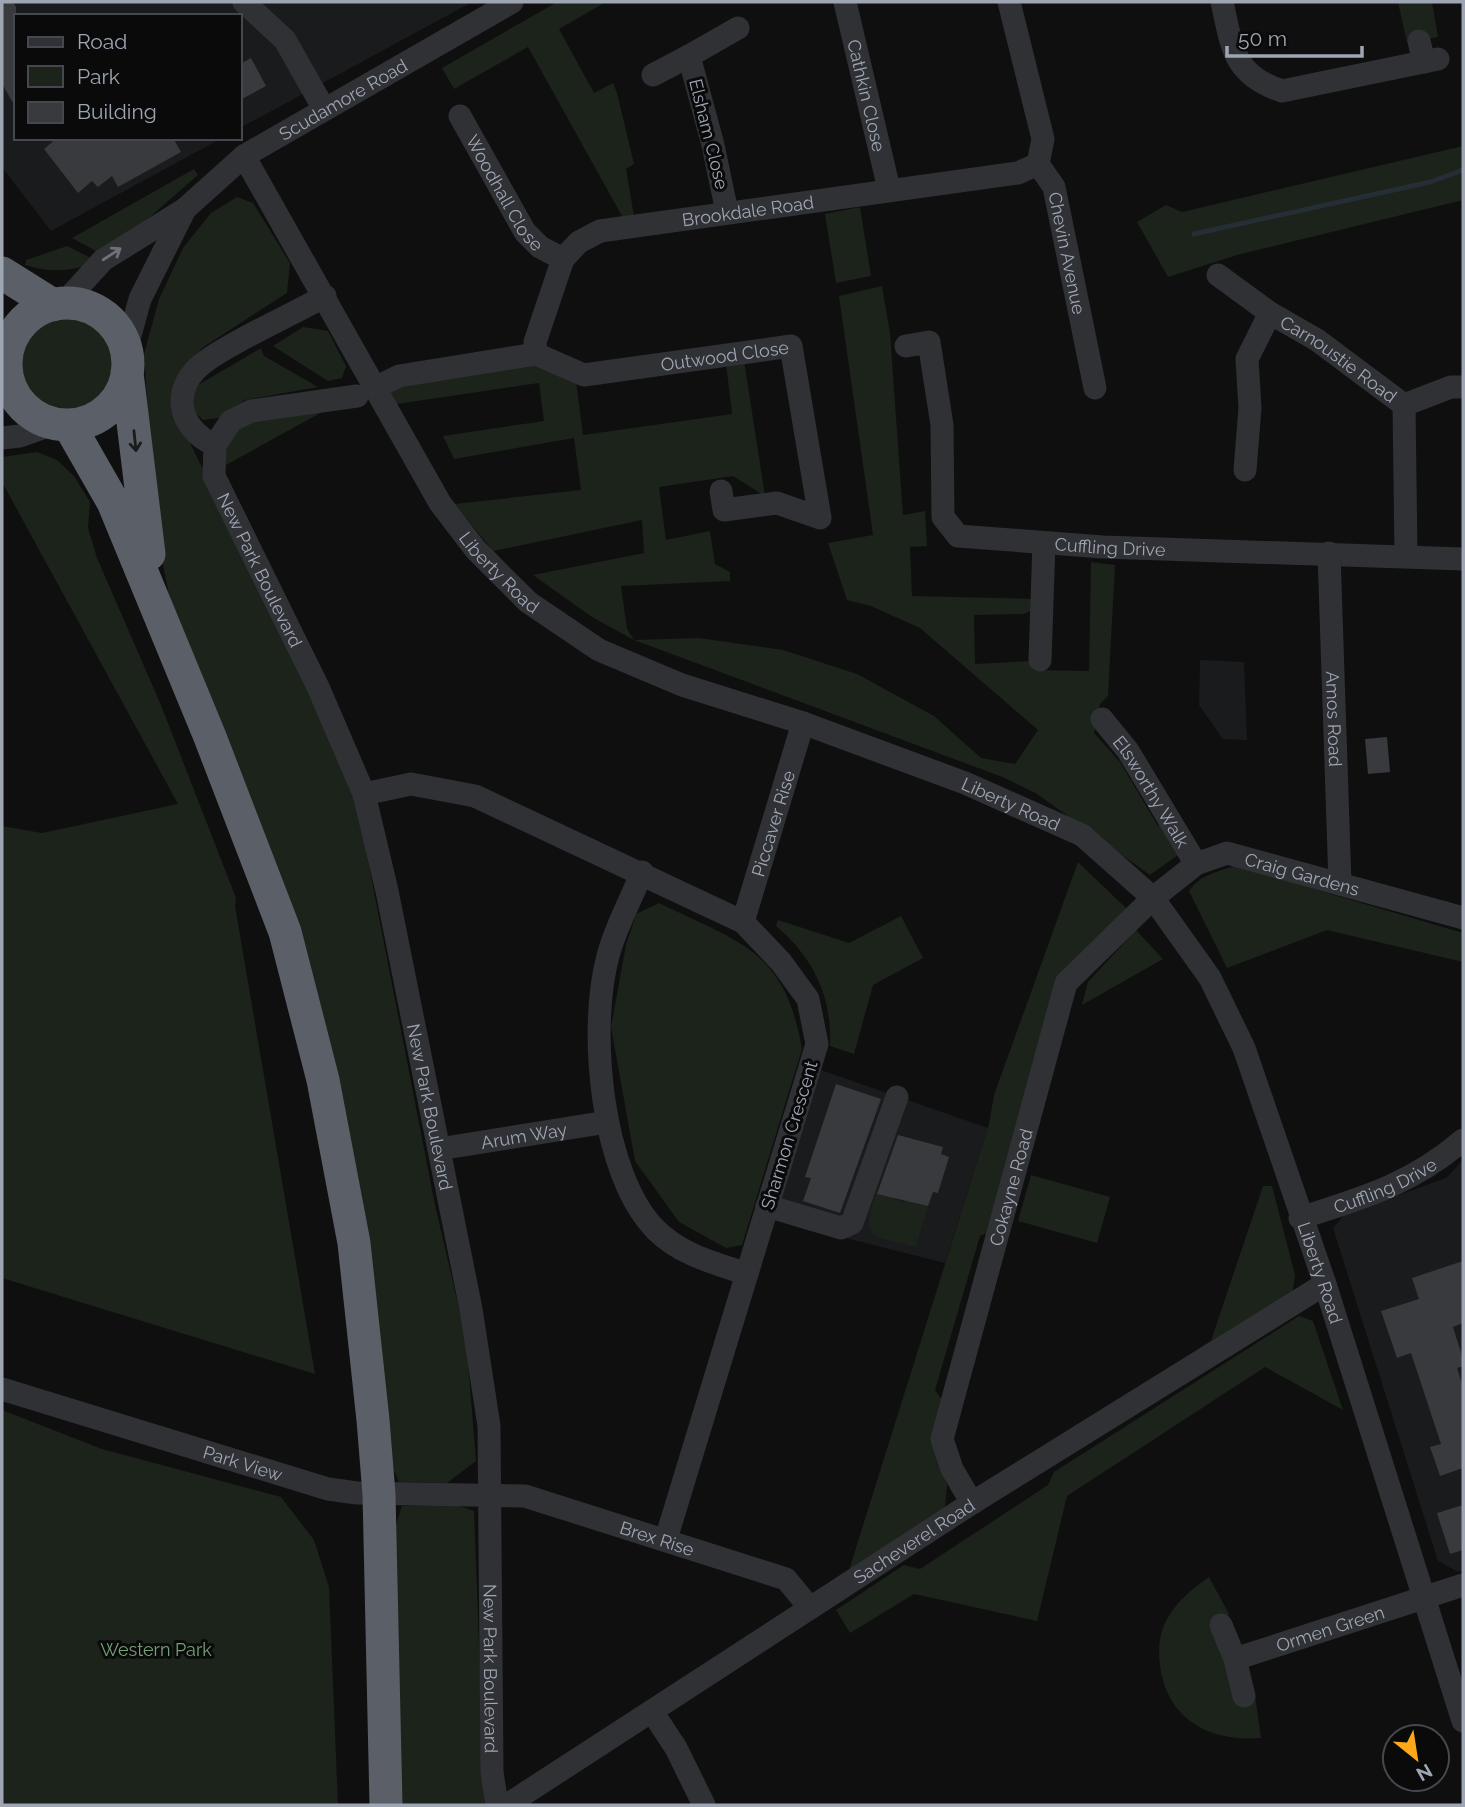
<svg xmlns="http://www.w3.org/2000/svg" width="1465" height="1807" font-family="Raleway,sans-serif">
<rect width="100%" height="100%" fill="#0f0f10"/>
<!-- built -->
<path fill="#1a1b1d" d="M2 2H472L240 128V16H16V138H222L51 231 2 167Z
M1200 660 1244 662 1247 740 1223 739 1199 705Z
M818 1069 988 1128 945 1263 774 1220Z
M1463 1160V1570L1458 1572 1438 1561 1333 1228 1344 1215 1446 1178Z"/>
<!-- green -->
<path fill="#1b231b" d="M557 2H606L559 29 594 93 613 83 617 93 634 164 626 169 634 216 623 218 528 47 454 89 442 68Z
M1398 2H1432L1438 37 1407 43Z
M1463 146V200L1237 255 1168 277 1137 222 1166 205 1182 212Z
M194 169 198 175 105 256 72 238Z
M237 197 253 203 290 263 287 293 202 348 183 368 180 423 271 606 356 799 435 1205 466 1338 476 1461 447 1483 399 1482 390 1462 368 1267 173 614 155 526 144 354 159 299 183 248 211 213Z
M860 207 871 276 836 283 825 214Z
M67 246 97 261C72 272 51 273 25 265L26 260Z
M882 286 890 333 903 515 925 511 927 546 910 547 912 596 1034 599 1031 611 1023 614 974 615 975 664 1032 661 1033 670 1089 671 1091 562 1115 565 1108 696 1100 704 1094 733 1120 762 1158 826 1167 824 1182 852 1150 875 1037 794 1005 778 634 640 592 617 533 575 644 553 642 520 493 551 455 504 581 490 574 438 454 459 443 436 544 421 539 383 390 405 375 388 536 354 575 373 583 435 732 414 725 355 743 354 765 496 733 476 659 487 666 540 710 531 715 564 730 572V581L621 586 627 629 634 640 699 638 783 650 857 674 934 716 981 758 1015 764 1038 730 920 628 871 606 847 600 828 543 873 535 839 296Z
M17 364a49 49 0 1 1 98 0a49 49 0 1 1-98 0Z
M303 327 328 331 346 366 342 378 328 381 273 346Z
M261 348 264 356 318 387 245 400 219 418 203 420 191 409 193 388Z
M324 411 226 465 225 451 233 430 265 417Z
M37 452 57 460 74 476 90 502 88 528 97 558 161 705 236 898 235 906 315 1374 2 1278V826L42 833 178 804 2 482V457Z
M1078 862 1127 909 1062 973 987 1233 980 1236 935 1390 942 1400 936 1453 947 1485 945 1507 849 1570 989 1124 994 1095Z
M1236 866 1463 933V962L1327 930 1227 968 1189 891C1200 875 1218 871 1236 866Z
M659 903C741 943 785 950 802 1049L742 1245 726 1248 679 1222 635 1161 611 1027 626 945 636 914Z
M901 916 923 958 873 985 854 1054 830 1046C832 997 814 958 776 926L778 920 849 943Z
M1136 930 1163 959 1082 1005 1088 982Z
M1031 1175 1110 1197 1097 1243 1018 1221Z
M1263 1186H1272L1295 1275 1293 1291 1211 1341Z
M877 1191 904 1203 905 1199 928 1206 916 1247C870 1234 859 1242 877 1191Z
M1299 1316 1313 1321 1343 1410 1265 1367 1067 1496 1037 1621 914 1594 850 1633 836 1610 904 1565 920 1569 1048 1485 1054 1472Z
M2 1410 102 1449 281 1497 314 1540 329 1587 338 1805H2Z
M457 1505 474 1511 485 1805H390L392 1537 402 1506Z
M1209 1577 1229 1614 1221 1626 1255 1696 1261 1738C1210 1742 1167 1720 1160 1666 1158 1650 1159 1633 1167 1619 1178 1600 1192 1589 1209 1577Z"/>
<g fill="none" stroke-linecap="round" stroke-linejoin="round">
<!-- stream -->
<path stroke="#242e34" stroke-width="5" d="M1194 234 1430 182 1463 170"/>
</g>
<!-- building -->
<path fill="#383a3e" d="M2 2H13L16 7V108L2 84Z
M251 58 266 86 240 100V64Z
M57 138H173L181 152 118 187 112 176 98 187 92 181 78 193 44 149Z
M1387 737 1390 772 1368 774 1365 739Z
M836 1084 881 1099 840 1213 803 1201 811 1178 805 1177Z
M898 1135 943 1147 941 1154 949 1157 938 1193 933 1192 928 1206 877 1194Z
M1463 1261V1323L1453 1327 1463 1359V1366L1457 1368 1463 1387V1468L1440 1476 1430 1447 1441 1444 1411 1353 1397 1358 1381 1311 1419 1299 1412 1278Z
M1463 1505V1550L1450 1554 1437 1513Z"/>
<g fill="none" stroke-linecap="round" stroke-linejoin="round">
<!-- minor -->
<g stroke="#2f3135" stroke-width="23">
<path d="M244 2 285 40 324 109"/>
<path id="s1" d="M845 2 889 189"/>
<path id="s2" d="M1009 2 1043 139 1038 164 1054 187 1095 388"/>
<path d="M1222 2C1232 47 1233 75 1282 91L1438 59"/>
<path d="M1419 41 1424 62"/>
<path d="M653 75 689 56"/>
<path id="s3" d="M460 116 525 232 540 247 563 259"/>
<path id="s4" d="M244 156 440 503 476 550 528 602 599 650 682 685 803 723 965 783 1082 835 1153 898 1210 978 1244 1048 1325 1284 1463 1721"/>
<path d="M727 212 713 145 689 56 738 28"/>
<path id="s5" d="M1218 275 1270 313 1317 340 1404 405 1406 555"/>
<path id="s6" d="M325 296C286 318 242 336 206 361 170 386 176 428 215 445L214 476 318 687 364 794 387 891 471 1309 489 1426 492 1772 497 1805"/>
<path id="s7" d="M64 303 103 260 185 209 244 156 512 2"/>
<path id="s8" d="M906 346 929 342 942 425 943 517 958 536 1103 547 1463 559"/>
<path d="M126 350 140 299 185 209"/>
<path id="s9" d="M536 354 535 342 563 259 579 242 600 231 1018 173 1038 164"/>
<path d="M2 383 7 376"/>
<path id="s10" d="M375 388 399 376 536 354 584 375 791 346 820 518 777 503 724 510 721 491"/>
<path d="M1404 405 1451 387H1463"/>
<path d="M2 438 20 436 54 424"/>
<path d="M215 445 231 421 251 411 357 396"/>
<path d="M1245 470 1250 408 1247 359 1270 313"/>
<path id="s11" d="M1329 553 1340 884"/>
<path d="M1040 660 1044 543"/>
<path id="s12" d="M1102 719 1128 751 1196 864"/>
<path d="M364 794 411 784 475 796 743 922 781 962 808 999 817 1044 666 1539"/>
<path d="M642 872C631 900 615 928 608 956 588 1029 601 1175 656 1230 681 1255 715 1263 747 1274"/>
<path id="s13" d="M743 922 803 723"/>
<path id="s14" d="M439 1149 607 1122"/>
<path d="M767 1206 841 1228 852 1223 897 1097"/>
<path id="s15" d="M1300 1218C1363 1198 1412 1184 1463 1140"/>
<path id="s16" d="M2 1389 328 1489 357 1493 525 1496 786 1579 810 1608"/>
<path id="s17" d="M972 1503 952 1469 942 1439 1066 983 1153 898 1196 864 1227 853 1463 918"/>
<path d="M1221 1625 1235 1659 1244 1696"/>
<path id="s18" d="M1235 1659 1463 1585"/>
<path d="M653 1713 676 1748 704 1805"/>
<path id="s19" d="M507 1805 972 1503 1325 1284"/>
</g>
<!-- highway -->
<path stroke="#5b5f67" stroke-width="33" d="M2 273 53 305
M6 364a61 61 0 1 1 122 0a61 61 0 1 1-122 0Z
M127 373 149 554
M69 425 113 502 210 737 285 932 323 1080 354 1243 373 1420 379 1494 386 1805"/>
</g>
<!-- one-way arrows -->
<defs><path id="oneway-shaft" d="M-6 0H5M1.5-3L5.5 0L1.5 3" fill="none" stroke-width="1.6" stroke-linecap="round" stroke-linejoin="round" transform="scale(1.75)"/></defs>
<use stroke="#6c717a" href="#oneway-shaft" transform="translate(112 254) rotate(-33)"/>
<use stroke="#1a1b1d" href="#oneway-shaft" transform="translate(135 441) rotate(84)"/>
<g text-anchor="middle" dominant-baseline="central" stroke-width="6" stroke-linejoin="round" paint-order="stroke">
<!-- street labels -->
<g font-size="18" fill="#9ea5b3" stroke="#0a0a0b">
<text stroke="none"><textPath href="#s1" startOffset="96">Cathkin Close</textPath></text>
<text stroke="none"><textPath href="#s7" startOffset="348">Scudamore Road</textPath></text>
<text transform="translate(709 134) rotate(76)">Elsham Close</text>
<text stroke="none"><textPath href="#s3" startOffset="89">Woodhall Close</textPath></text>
<text stroke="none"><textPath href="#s9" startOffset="296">Brookdale Road</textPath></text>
<text stroke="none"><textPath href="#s2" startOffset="262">Chevin Avenue</textPath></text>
<text stroke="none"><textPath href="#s10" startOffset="360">Outwood Close</textPath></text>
<text stroke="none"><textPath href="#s5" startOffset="147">Carnoustie Road</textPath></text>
<text stroke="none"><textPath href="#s8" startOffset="376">Cuffling Drive</textPath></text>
<text stroke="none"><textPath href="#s4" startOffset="490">Liberty Road</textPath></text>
<text stroke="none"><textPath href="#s6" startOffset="378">New Park Boulevard</textPath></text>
<text stroke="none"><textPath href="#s11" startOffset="166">Amos Road</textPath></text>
<text stroke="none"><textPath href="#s12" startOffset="88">Elsworthy Walk</textPath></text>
<text stroke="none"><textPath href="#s4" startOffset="1057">Liberty Road</textPath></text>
<text stroke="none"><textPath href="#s13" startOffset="103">Piccaver Rise</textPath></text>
<text stroke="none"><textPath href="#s17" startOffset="831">Craig Gardens</textPath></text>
<text stroke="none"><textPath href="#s6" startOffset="945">New Park Boulevard</textPath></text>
<text transform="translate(789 1135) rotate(-73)">Sharmon Crescent</text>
<text stroke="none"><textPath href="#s14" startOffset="86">Arum Way</textPath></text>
<text stroke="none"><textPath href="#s15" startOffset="91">Cuffling Drive</textPath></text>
<text stroke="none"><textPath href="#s17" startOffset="332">Cokayne Road</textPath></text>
<text stroke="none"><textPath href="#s4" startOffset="1643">Liberty Road</textPath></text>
<text stroke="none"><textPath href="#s16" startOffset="252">Park View</textPath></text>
<text stroke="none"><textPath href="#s16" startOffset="677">Brex Rise</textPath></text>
<text stroke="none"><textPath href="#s19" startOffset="485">Sacheverel Road</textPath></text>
<text stroke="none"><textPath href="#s18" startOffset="100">Ormen Green</textPath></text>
<text stroke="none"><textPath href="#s6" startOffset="1512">New Park Boulevard</textPath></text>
</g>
<!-- park labels -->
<g font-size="18" fill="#73a074" stroke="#0a0a0b">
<text x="156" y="1649">Western Park</text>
</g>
</g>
<!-- border -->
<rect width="1465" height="1807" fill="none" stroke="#9ea5b3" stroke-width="7"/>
<!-- legend -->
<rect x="14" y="14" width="228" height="126" fill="#0a0a0b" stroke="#45484e" stroke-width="2"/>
<rect x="28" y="37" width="35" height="10" fill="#2f3135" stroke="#45484e" stroke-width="2"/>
<text x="77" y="49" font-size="21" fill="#9ea5b3">Road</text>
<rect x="28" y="66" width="35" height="21" fill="#1b231b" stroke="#45484e" stroke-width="2"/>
<text x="77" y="84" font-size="21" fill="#9ea5b3">Park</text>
<rect x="28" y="102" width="35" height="21" fill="#383a3e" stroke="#45484e" stroke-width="2"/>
<text x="77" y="119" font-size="21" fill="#9ea5b3">Building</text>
<!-- north arrow -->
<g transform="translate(1416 1758) rotate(150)"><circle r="33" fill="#0a0a0b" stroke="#45484e" stroke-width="2"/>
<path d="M0-5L12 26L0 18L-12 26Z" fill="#ffa818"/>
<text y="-10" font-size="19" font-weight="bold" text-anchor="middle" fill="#9ea5b3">N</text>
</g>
<!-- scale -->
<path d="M1227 46v10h135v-10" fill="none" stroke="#9ea5b3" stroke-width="3.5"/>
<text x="1238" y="46" font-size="21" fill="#9ea5b3" stroke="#0a0a0b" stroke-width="5" paint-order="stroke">50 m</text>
</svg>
